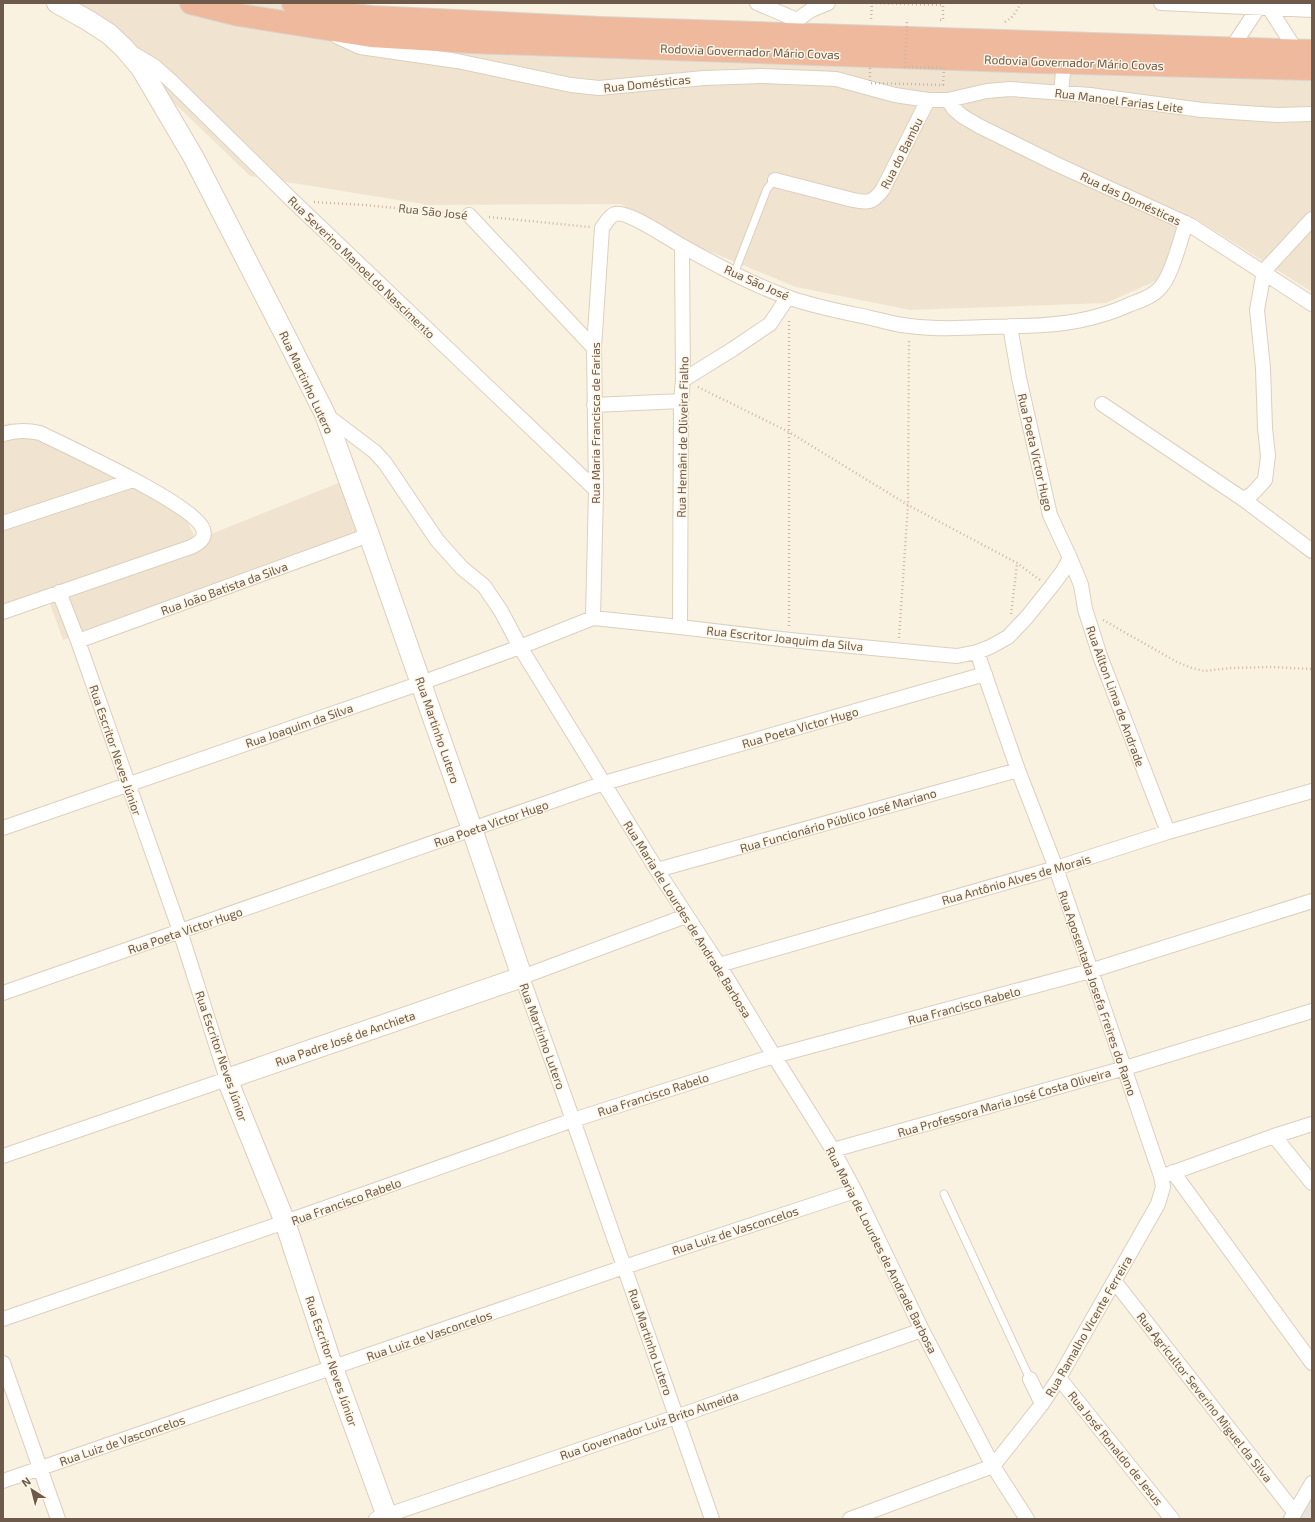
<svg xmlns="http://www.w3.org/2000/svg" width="1315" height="1522" font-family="'Exo 2',sans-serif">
<rect width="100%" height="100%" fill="#f9f2e1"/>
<!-- residential -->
<path fill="#f0e4d0" d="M50 3H309L600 24 1312 42V292L1193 217 1158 280 1106 303 910 310 796 287 684 241 621 204 429 205 250 176 106 37Z
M9 423 183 512 196 540 341 482 358 532 63 640 46 593 3 607V425Z"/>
<!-- industrial -->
<path fill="#e8e3dc" d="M1312 1481V1519H1281Z"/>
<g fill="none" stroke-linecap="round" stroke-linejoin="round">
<defs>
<path id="lane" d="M734 274 767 189 771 184 775 180
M944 1194 1030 1379"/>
<path id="street" d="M757 3 797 20
M1161 3 1312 10
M1269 8 1296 50
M797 20 811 10 828 3
M338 37 360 47 457 61 571 85 599 88 704 78 762 76 814 78 836 79 895 95 928 100H948L987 91 1010 89 1090 95 1202 110 1277 115 1312 114
M1231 49 1258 8
M134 54 154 66 172 82 293 201 596 490
M1061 93 1064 62
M948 100 954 109 962 116 979 126 1056 164 1190 225 1312 304
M775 180 853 200C868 203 873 203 883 189L928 100
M469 215 594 348
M1264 271 1312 219
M683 380 733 349 770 324 788 297
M1102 404 1243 499 1252 494 1265 480 1268 456 1265 428 1263 368 1257 310 1264 271
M594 405 681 401
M325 414 375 452 385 463 437 540 462 568 484 586 501 611 520 647 657 870 719 965 774 1056 833 1150 855 1191 922 1330 993 1466 1027 1519
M3 434C16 430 27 430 40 433 68 447 195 505 203 529 206 539 199 543 191 547L3 612
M1243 499 1312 551
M3 523 133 480
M1070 558 1081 585 1085 609 1100 656 1168 832
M593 618 596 490 594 348 602 228C606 223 609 216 615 214 628 210 670 240 684 247 718 266 753 285 790 298 816 307 843 312 871 318 884 321 897 325 910 326 948 331 986 326 1024 326 1063 325 1096 320 1131 304 1140 301 1151 297 1158 290 1171 279 1180 241 1186 223
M680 627 681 401 683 380 682 247
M78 641 369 535
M977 652 1018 770 1056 868 1161 1176 1163 1187 1158 1204 1059 1378 1042 1404 993 1466
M3 828 421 683 520 647 593 618 680 627 790 640 934 654 957 656 977 652 990 647 1008 637 1027 617 1051 587 1063 571 1070 558 1050 515 1019 378 1010 326
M657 870 1018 770
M686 916 522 977 573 1120 712 1519
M719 965 1056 868 1168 832 1312 791
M3 993 604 783 985 674
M1274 1136 1312 1183
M833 1150 1125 1068 1312 1011
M3 1156 227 1079 180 931 78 641 59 592
M1173 1172 1312 1363
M1166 1175 1274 1136 1312 1124
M1115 1282 1295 1513
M3 1319 285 1222 573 1120 774 1056 1090 971 1312 901
M3 1363 58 1519
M1059 1378 1172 1519
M1030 1379 1042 1404
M3 1481 624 1267 855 1191
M376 1519 676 1417 922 1330
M850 1519 993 1466
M1291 1519 1312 1483"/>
<path id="secondary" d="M57 3 89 21 109 34 124 48 141 68 194 158 284 333 325 414 369 535 472 829 522 977 227 1079 285 1222 333 1368 388 1519"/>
<path id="highway" d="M191 3 239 15 371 36 470 42 1038 62 1312 69
M293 3 353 15 372 17 601 28 1312 51"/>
</defs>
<!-- lane casing -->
<use href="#lane" stroke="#dccfbe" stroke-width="9"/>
<!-- street casing -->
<use href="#street" stroke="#dccfbe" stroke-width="16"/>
<!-- secondary casing -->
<use href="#secondary" stroke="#ddcdba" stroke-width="22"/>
<!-- highway casing -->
<use href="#highway" stroke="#d9d4d0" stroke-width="24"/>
<!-- path -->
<path stroke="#d0b69f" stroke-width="2.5" stroke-dasharray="1 3" stroke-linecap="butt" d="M871 19 872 3 943 5V20H940
M1005 22C1013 18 1017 10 1021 3
M314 202 365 205 456 214
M489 217 590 227
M789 321V626
M698 387 789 432 908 505 1017 563 1040 580
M1011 614 1017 564
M1103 620 1177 662 1192 668 1204 671 1231 668 1271 667 1312 669
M899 638 908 505 909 339"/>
<!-- lane -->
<use href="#lane" stroke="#fff" stroke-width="7"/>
<!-- street -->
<use href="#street" stroke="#fff" stroke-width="14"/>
<!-- secondary -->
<use href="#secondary" stroke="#fff" stroke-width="20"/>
<!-- highway -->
<use href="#highway" stroke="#eeb99d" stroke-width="22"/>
<!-- path-bridge -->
<path stroke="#d0b69f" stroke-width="2.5" stroke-dasharray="1 3" stroke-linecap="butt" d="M870 68V83L943 85 944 68 905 67 907 19"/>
</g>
<g text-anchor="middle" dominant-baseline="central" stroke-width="3" stroke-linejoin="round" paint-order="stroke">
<!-- street labels -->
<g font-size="12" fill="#6d5a4b" stroke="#fdf6e6">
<text transform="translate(750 51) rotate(2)">Rodovia Governador Mário Covas</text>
<text transform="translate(1074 62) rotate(2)">Rodovia Governador Mário Covas</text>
<text transform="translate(647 83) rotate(-6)">Rua Domésticas</text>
<text transform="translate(1119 100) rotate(7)">Rua Manoel Farias Leite</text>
<text transform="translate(901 153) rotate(-63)">Rua do Bambu</text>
<text transform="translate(1131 198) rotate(25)">Rua das Domésticas</text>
<text transform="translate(433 211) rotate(6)">Rua São José</text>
<text transform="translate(362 267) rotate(44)">Rua Severino Manoel do Nascimento</text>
<text transform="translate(757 282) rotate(24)">Rua São José</text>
<text transform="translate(307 382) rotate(65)">Rua Martinho Lutero</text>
<text transform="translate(595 423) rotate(-90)">Rua Maria Francisca de Farias</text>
<text transform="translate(682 437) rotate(-89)">Rua Hemâni de Oliveira Fialho</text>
<text transform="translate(1036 452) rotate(77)">Rua Poeta Victor Hugo</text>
<text transform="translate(224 588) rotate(-20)">Rua João Batista da Silva</text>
<text transform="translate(785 638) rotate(6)">Rua Escritor Joaquim da Silva</text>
<text transform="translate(1116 696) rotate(70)">Rua Aílton Lima de Andrade</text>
<text transform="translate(299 725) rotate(-19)">Rua Joaquim da Silva</text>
<text transform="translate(800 727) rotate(-16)">Rua Poeta Victor Hugo</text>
<text transform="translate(438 730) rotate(71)">Rua Martinho Lutero</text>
<text transform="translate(116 750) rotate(71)">Rua Escritor Neves Júnior</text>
<text transform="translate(838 820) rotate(-16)">Rua Funcionário Público José Mariano</text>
<text transform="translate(491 823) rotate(-19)">Rua Poeta Victor Hugo</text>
<text transform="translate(1016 879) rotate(-16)">Rua Antônio Alves de Morais</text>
<text transform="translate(688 919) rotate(58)">Rua Maria de Lourdes de Andrade Barbosa</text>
<text transform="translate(185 930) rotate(-19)">Rua Poeta Victor Hugo</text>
<text transform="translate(1098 993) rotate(71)">Rua Aposentada Josefa Freires do Ramo</text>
<text transform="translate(964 1005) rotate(-15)">Rua Francisco Rabelo</text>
<text transform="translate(543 1036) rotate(70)">Rua Martinho Lutero</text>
<text transform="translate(345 1038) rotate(-19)">Rua Padre José de Anchieta</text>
<text transform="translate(222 1056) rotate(71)">Rua Escritor Neves Júnior</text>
<text transform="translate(653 1094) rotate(-18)">Rua Francisco Rabelo</text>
<text transform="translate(1004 1102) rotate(-16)">Rua Professora Maria José Costa Oliveira</text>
<text transform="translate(346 1201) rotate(-20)">Rua Francisco Rabelo</text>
<text transform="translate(735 1230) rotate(-18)">Rua Luiz de Vasconcelos</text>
<text transform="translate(882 1250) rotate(63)">Rua Maria de Lourdes de Andrade Barbosa</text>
<text transform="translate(1088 1326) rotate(-60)">Rua Ramalho Vicente Ferreira</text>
<text transform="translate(429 1335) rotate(-19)">Rua Luiz de Vasconcelos</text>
<text transform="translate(651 1342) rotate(71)">Rua Martinho Lutero</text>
<text transform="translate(332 1361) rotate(71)">Rua Escritor Neves Júnior</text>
<text transform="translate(1205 1397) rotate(52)">Rua Agricultor Severino Miguel da Silva</text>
<text transform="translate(649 1425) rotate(-19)">Rua Governador Luiz Brito Almeida</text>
<text transform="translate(122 1440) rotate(-19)">Rua Luiz de Vasconcelos</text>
<text transform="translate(1116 1448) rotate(51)">Rua José Ronaldo de Jesus</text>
</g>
</g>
<!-- border -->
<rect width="1315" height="1522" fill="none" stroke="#6d5a4b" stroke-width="8"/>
<!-- north arrow -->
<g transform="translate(32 1490) rotate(324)" stroke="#fdf6e6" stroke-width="3" paint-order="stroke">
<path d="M0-3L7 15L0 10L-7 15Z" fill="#6d5a4b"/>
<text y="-6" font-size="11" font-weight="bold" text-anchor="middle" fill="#6d5a4b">N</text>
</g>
</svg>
